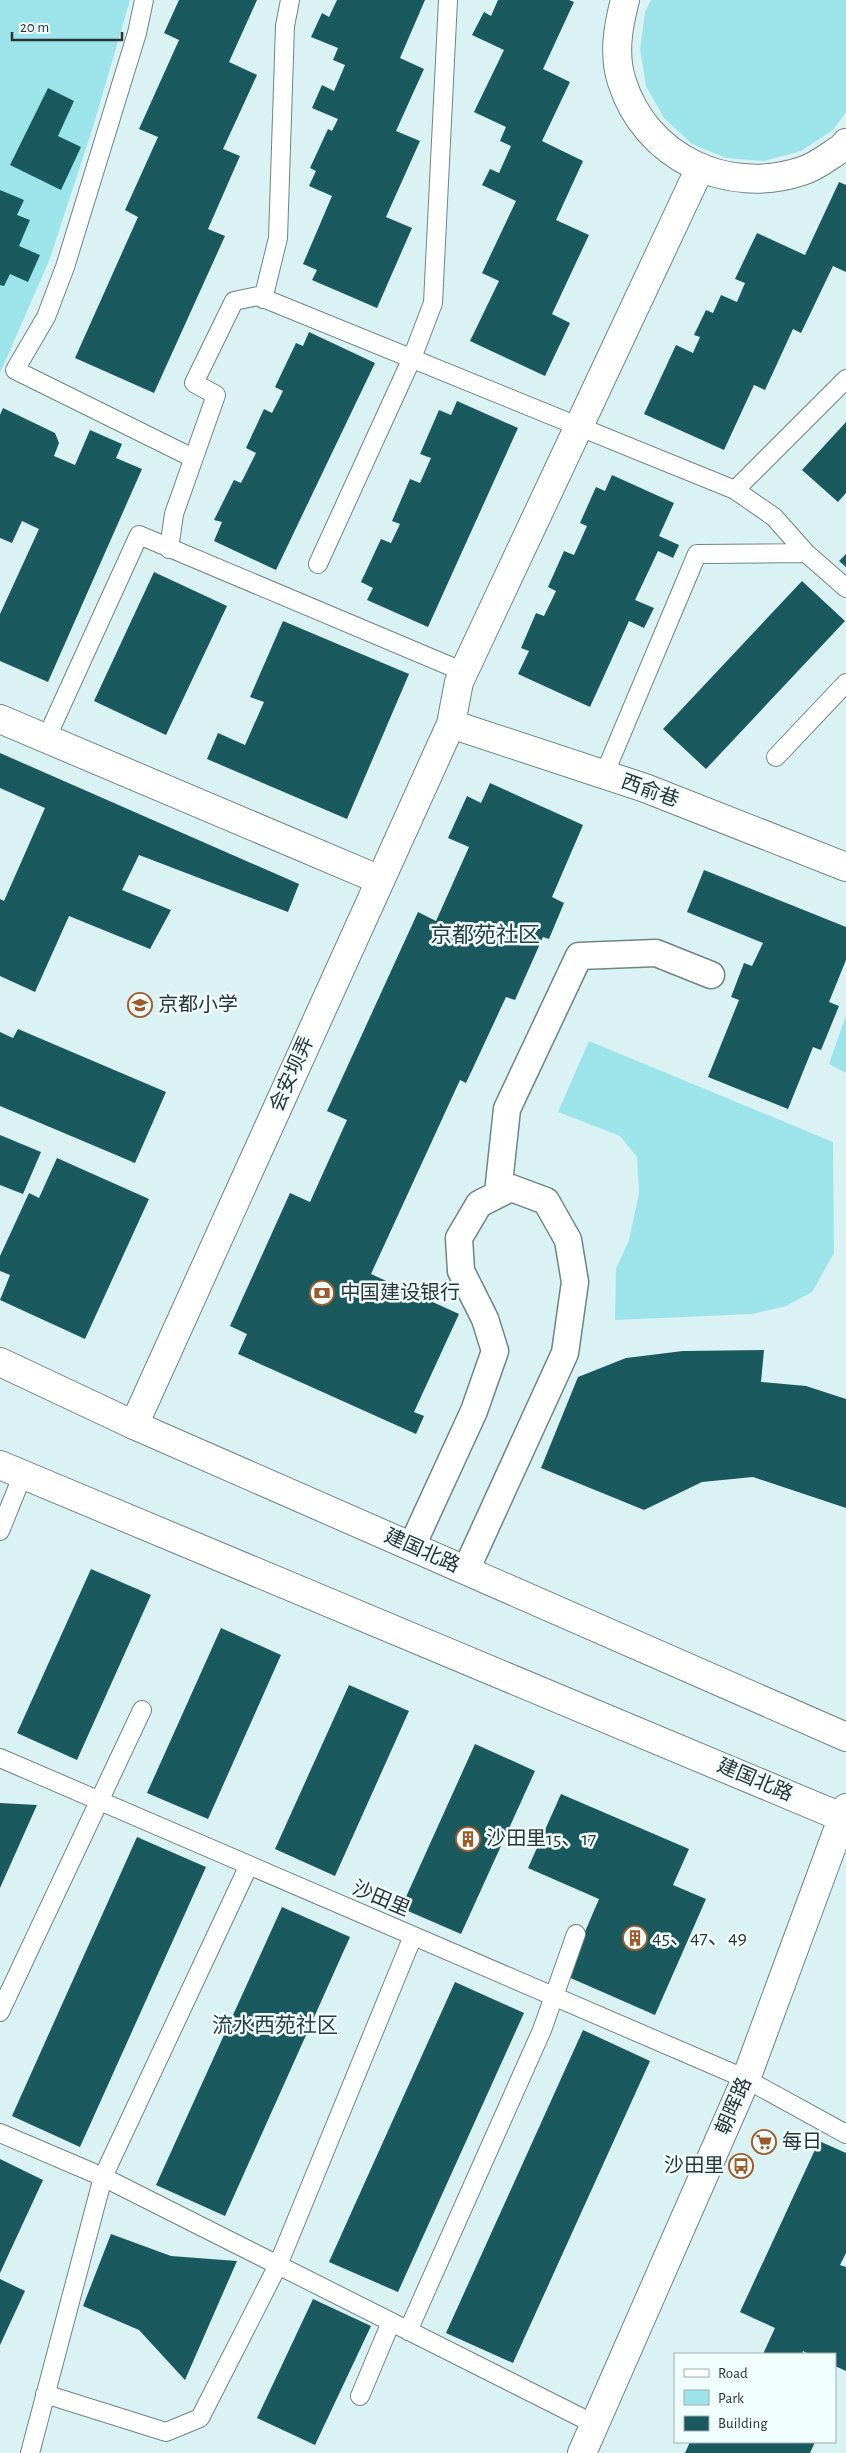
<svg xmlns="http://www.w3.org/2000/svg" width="846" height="2453" font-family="'Alegreya Sans','Noto Sans SC',sans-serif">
<rect width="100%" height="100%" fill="#dbf2f5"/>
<!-- green -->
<path fill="#9de3ea" d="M0 0H130L93 127 49 261 0 373Z
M651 0H846V112L833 130 801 151 764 161 726 158 692 144 664 118 646 86 640 49 645 12Z
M846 1015V1073L829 1064Z
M589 1041 833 1142 834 1253 812 1292 786 1306 752 1314 615 1320 616 1269 629 1240 639 1193 637 1157 620 1136 558 1112Z"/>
<!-- building -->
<path fill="#1a5a5f" d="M179 0H257L229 62 257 75 223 149 240 156 208 229 225 236 154 393 75 358 138 217 125 210 158 137 139 129 179 40 164 33Z
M337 0H425L400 58 424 69 396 131 420 141 386 217 412 228 377 308 312 280 317 270 303 264 332 196 309 186 316 171 310 168 328 129 332 131 338 119 312 108 322 85 334 91 345 65 333 60 338 48 311 37 322 13 329 17Z
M498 0H569L574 2 543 69 570 82 542 141 583 161 556 220 589 235 552 314 570 323 545 376 470 341 499 281 482 273 516 201 482 185 490 169 499 173 511 146 500 141 506 127 474 112 504 50 472 35 484 12 491 16Z
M48 88 74 101 58 136 81 147 61 190 10 165Z
M839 182 846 185V272L833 266 801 333 793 329 765 390 754 385 724 450 644 414 676 345 693 353 700 337 694 335 706 310 713 313 721 295 737 302 745 283 735 279 757 233 805 255Z
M0 190 24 200 17 215 30 220 19 246 40 255 28 282 10 274 4 286 0 285Z
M309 332 375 363 276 570 214 541 222 522 214 520 234 480 241 483 256 453 246 448 264 409 272 413 283 391 275 387 296 343 303 346Z
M457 401 518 428 428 627 367 600 373 588 361 582 381 539 391 543 400 524 392 521 410 479 420 483 431 458 420 454 439 410 451 415Z
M3 408 55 433 59 443 54 456 75 465 90 430 122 444 116 458 142 469 48 682 0 661V614L39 529 22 521 12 543 0 538V415Z
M846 422V493L838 502 802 470Z
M612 475 674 503 659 536 679 545 673 558 658 551 635 600 654 608 644 628 629 621 590 707 518 674 529 651 521 648 536 613 544 616 556 591 548 587 564 551 574 555 587 526 580 523 596 487 605 491Z
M846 554V567L839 561Z
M154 572 227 606 166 735 94 701Z
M802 581 845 621 706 769 663 729Z
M283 621 409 674 347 819 207 759 218 733 245 745 264 702 250 697Z
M0 753 299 884 288 912 139 855 122 890 171 910 150 949 69 916 35 992 0 976V899L4 901 45 808 0 788Z
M490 783 583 825 552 897 564 903 549 939 543 937 515 1000 506 997 466 1083 460 1080 371 1274 459 1314 414 1412 424 1416 416 1434 238 1354 247 1334 230 1326 290 1193 310 1202 347 1120 327 1111 418 912 436 921 469 847 448 838 467 796 481 803Z
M704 870 846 927V960L829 1002 839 1006 821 1050 813 1047 788 1109 708 1077 739 1000 731 997 744 963 752 966 763 943 687 912Z
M18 1029 166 1092 135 1163 0 1106V1032L13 1038Z
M0 1135 41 1152 23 1194 0 1185Z
M57 1158 149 1199 85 1339 0 1300 10 1275 0 1271V1256L29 1193 39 1198Z
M764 1350 761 1382 806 1386 846 1399V1508L753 1477 702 1482 644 1510 541 1468 578 1377 626 1358 683 1351Z
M91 1569 151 1595 77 1760 17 1733Z
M221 1628 281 1655 208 1819 147 1793Z
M349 1685 409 1711 335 1876 275 1849Z
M475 1744 535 1771 461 1934 401 1908Z
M561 1794 689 1849 673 1885 706 1899 655 2015 566 1976 599 1899 528 1868Z
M0 1803 37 1805 0 1888Z
M137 1837 206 1867 80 2147 12 2116Z
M282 1907 350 1937 225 2216 156 2185Z
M455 1982 524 2013 398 2292 329 2262Z
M583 2030 650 2061 513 2363 446 2333Z
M819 2141 846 2153V2253L840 2265 846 2267V2371L835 2366V2354H809L803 2351 802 2354H763L775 2328 740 2312Z
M0 2159 43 2180 0 2273Z
M111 2234 171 2256 237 2261 185 2380 139 2330 83 2306Z
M0 2279 25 2291 0 2345Z
M313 2299 371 2326 315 2445 257 2418Z
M690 2442H815L810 2453H685Z"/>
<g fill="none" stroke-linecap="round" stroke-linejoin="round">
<defs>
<path id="service" d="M144 0 137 33 65 267 46 317 15 370 193 458
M263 299 278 238 285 26 290 0
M735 490 846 379
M169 549 174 514 216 395 194 383 234 301 258 296 735 490 774 517 806 553 846 588
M318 564 412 358 433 303 448 0
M46 739 139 535 464 672
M776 757 846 683
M604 775 697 554 806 553
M0 1531 23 1474
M0 1758 746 2079 846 2134
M0 2012 142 1710
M0 2133 103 2177 594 2424
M408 2331 542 2030 576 1934
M45 2394 166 2432 200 2418 278 2265 413 1936
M360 2396 391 2322
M30 2453 103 2177 249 1865"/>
<path id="pedestrian" d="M498 1193 507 1109 579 956 656 953 711 975
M412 1546 474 1411 495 1351 485 1319 461 1271 459 1238 479 1204 511 1188 546 1201 568 1240 575 1282 565 1353 466 1570"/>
<path id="minor" d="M625 0C618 27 613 55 622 82 646 158 728 196 802 171 816 167 829 156 842 148L846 143
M0 719 380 880
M451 724 645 788 846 867
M134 1425 451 724 459 682 700 168"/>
<path id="tertiary" d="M582 2453 746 2079 846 1808"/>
<path id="secondary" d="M0 1362 134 1425 846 1737
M0 1465 846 1819"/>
</defs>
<!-- service casing -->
<use href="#service" stroke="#6f8486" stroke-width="20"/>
<!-- pedestrian casing -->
<use href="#pedestrian" stroke="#6f8486" stroke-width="29"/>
<!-- minor casing -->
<use href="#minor" stroke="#6f8486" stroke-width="30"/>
<!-- tertiary casing -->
<use href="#tertiary" stroke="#6f8486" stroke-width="30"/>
<!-- secondary casing -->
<use href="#secondary" stroke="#6f8486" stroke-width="30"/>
<!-- service -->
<use href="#service" stroke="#fff" stroke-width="18"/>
<!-- pedestrian -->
<use href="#pedestrian" stroke="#fff" stroke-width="26"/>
<!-- minor -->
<use href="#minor" stroke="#fff" stroke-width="28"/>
<!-- tertiary -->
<use href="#tertiary" stroke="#fff" stroke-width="28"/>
<!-- secondary -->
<use href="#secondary" stroke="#fff" stroke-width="28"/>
</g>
<!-- icons -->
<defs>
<symbol id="school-ring" viewBox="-11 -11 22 22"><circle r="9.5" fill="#f0feff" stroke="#9e5a2a" stroke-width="1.5"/><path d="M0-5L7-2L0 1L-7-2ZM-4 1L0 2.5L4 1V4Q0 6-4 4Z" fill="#9e5a2a"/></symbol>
<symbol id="bank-ring" viewBox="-11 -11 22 22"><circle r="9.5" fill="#f0feff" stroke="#9e5a2a" stroke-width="1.5"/><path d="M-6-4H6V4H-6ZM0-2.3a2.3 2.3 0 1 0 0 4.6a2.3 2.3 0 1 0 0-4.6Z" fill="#9e5a2a"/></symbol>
<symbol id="building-ring" viewBox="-11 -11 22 22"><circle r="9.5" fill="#f0feff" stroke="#9e5a2a" stroke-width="1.5"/><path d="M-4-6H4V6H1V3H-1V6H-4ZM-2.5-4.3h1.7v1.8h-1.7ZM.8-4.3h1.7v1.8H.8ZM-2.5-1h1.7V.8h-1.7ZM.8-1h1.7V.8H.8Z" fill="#9e5a2a"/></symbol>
<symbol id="supermarket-ring" viewBox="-11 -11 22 22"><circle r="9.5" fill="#f0feff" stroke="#9e5a2a" stroke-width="1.5"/><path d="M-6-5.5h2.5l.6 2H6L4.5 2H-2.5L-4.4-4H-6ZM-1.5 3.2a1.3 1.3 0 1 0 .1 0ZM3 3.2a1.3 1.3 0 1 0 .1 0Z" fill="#9e5a2a"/></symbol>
<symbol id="bus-ring" viewBox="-11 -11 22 22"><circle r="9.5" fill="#f0feff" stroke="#9e5a2a" stroke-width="1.5"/><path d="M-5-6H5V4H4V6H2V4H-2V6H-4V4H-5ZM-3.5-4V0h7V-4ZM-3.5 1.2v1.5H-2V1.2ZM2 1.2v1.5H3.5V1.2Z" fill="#9e5a2a"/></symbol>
</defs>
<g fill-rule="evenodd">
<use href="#school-ring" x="126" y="991" width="28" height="28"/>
<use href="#bank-ring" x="308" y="1279" width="28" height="28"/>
<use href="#building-ring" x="454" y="1825" width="28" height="28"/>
<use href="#building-ring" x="621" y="1924" width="28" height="28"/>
<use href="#supermarket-ring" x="750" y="2128" width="28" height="28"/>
<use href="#bus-ring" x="727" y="2152" width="28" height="28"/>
</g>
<g text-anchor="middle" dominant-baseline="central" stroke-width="5" stroke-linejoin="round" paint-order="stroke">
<!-- street labels -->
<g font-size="20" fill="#2b3435" stroke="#f0feff">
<text transform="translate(650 791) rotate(20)">西俞巷</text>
<text transform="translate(292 1074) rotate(-66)">会安坝弄</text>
<text transform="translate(422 1551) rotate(24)">建国北路</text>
<text transform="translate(755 1780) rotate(23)">建国北路</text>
<text transform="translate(381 1899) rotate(23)">沙田里</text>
<text transform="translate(734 2106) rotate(-67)">朝晖路</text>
</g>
<!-- poi labels -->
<g font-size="20" fill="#2b3435" stroke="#f0feff" text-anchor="start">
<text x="158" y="1005">京都小学</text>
<text x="340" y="1293">中国建设银行</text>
<text x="486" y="1839">沙田里15、17</text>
<text x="652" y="1938">45、47、49</text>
<text x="782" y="2142">每日</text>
<text x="724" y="2166" text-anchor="end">沙田里</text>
</g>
<!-- neighbourhood labels -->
<g font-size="21" fill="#293c3e" stroke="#f0feff">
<text x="275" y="2025">流水西苑社区</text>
</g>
<!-- quarter labels -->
<g font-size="22" fill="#293c3e" stroke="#f0feff">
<text x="485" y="935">京都苑社区</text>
</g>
</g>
<!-- legend -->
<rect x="674" y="2353" width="162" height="90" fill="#f0feff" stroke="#a1adae"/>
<rect x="684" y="2369" width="25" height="8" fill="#ffffff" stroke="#a1adae"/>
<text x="718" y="2378" font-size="15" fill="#2b3435">Road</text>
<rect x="684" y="2390" width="25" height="15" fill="#9de3ea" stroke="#a1adae"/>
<text x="718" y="2403" font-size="15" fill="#2b3435">Park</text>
<rect x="684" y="2416" width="25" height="15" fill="#1a5a5f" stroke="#a1adae"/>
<text x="718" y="2428" font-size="15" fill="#2b3435">Building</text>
<!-- scale -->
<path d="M12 32v8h110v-8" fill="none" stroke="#2b3435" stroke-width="2.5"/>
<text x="20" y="32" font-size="15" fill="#2b3435" stroke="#f0feff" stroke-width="4" paint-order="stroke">20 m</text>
</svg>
